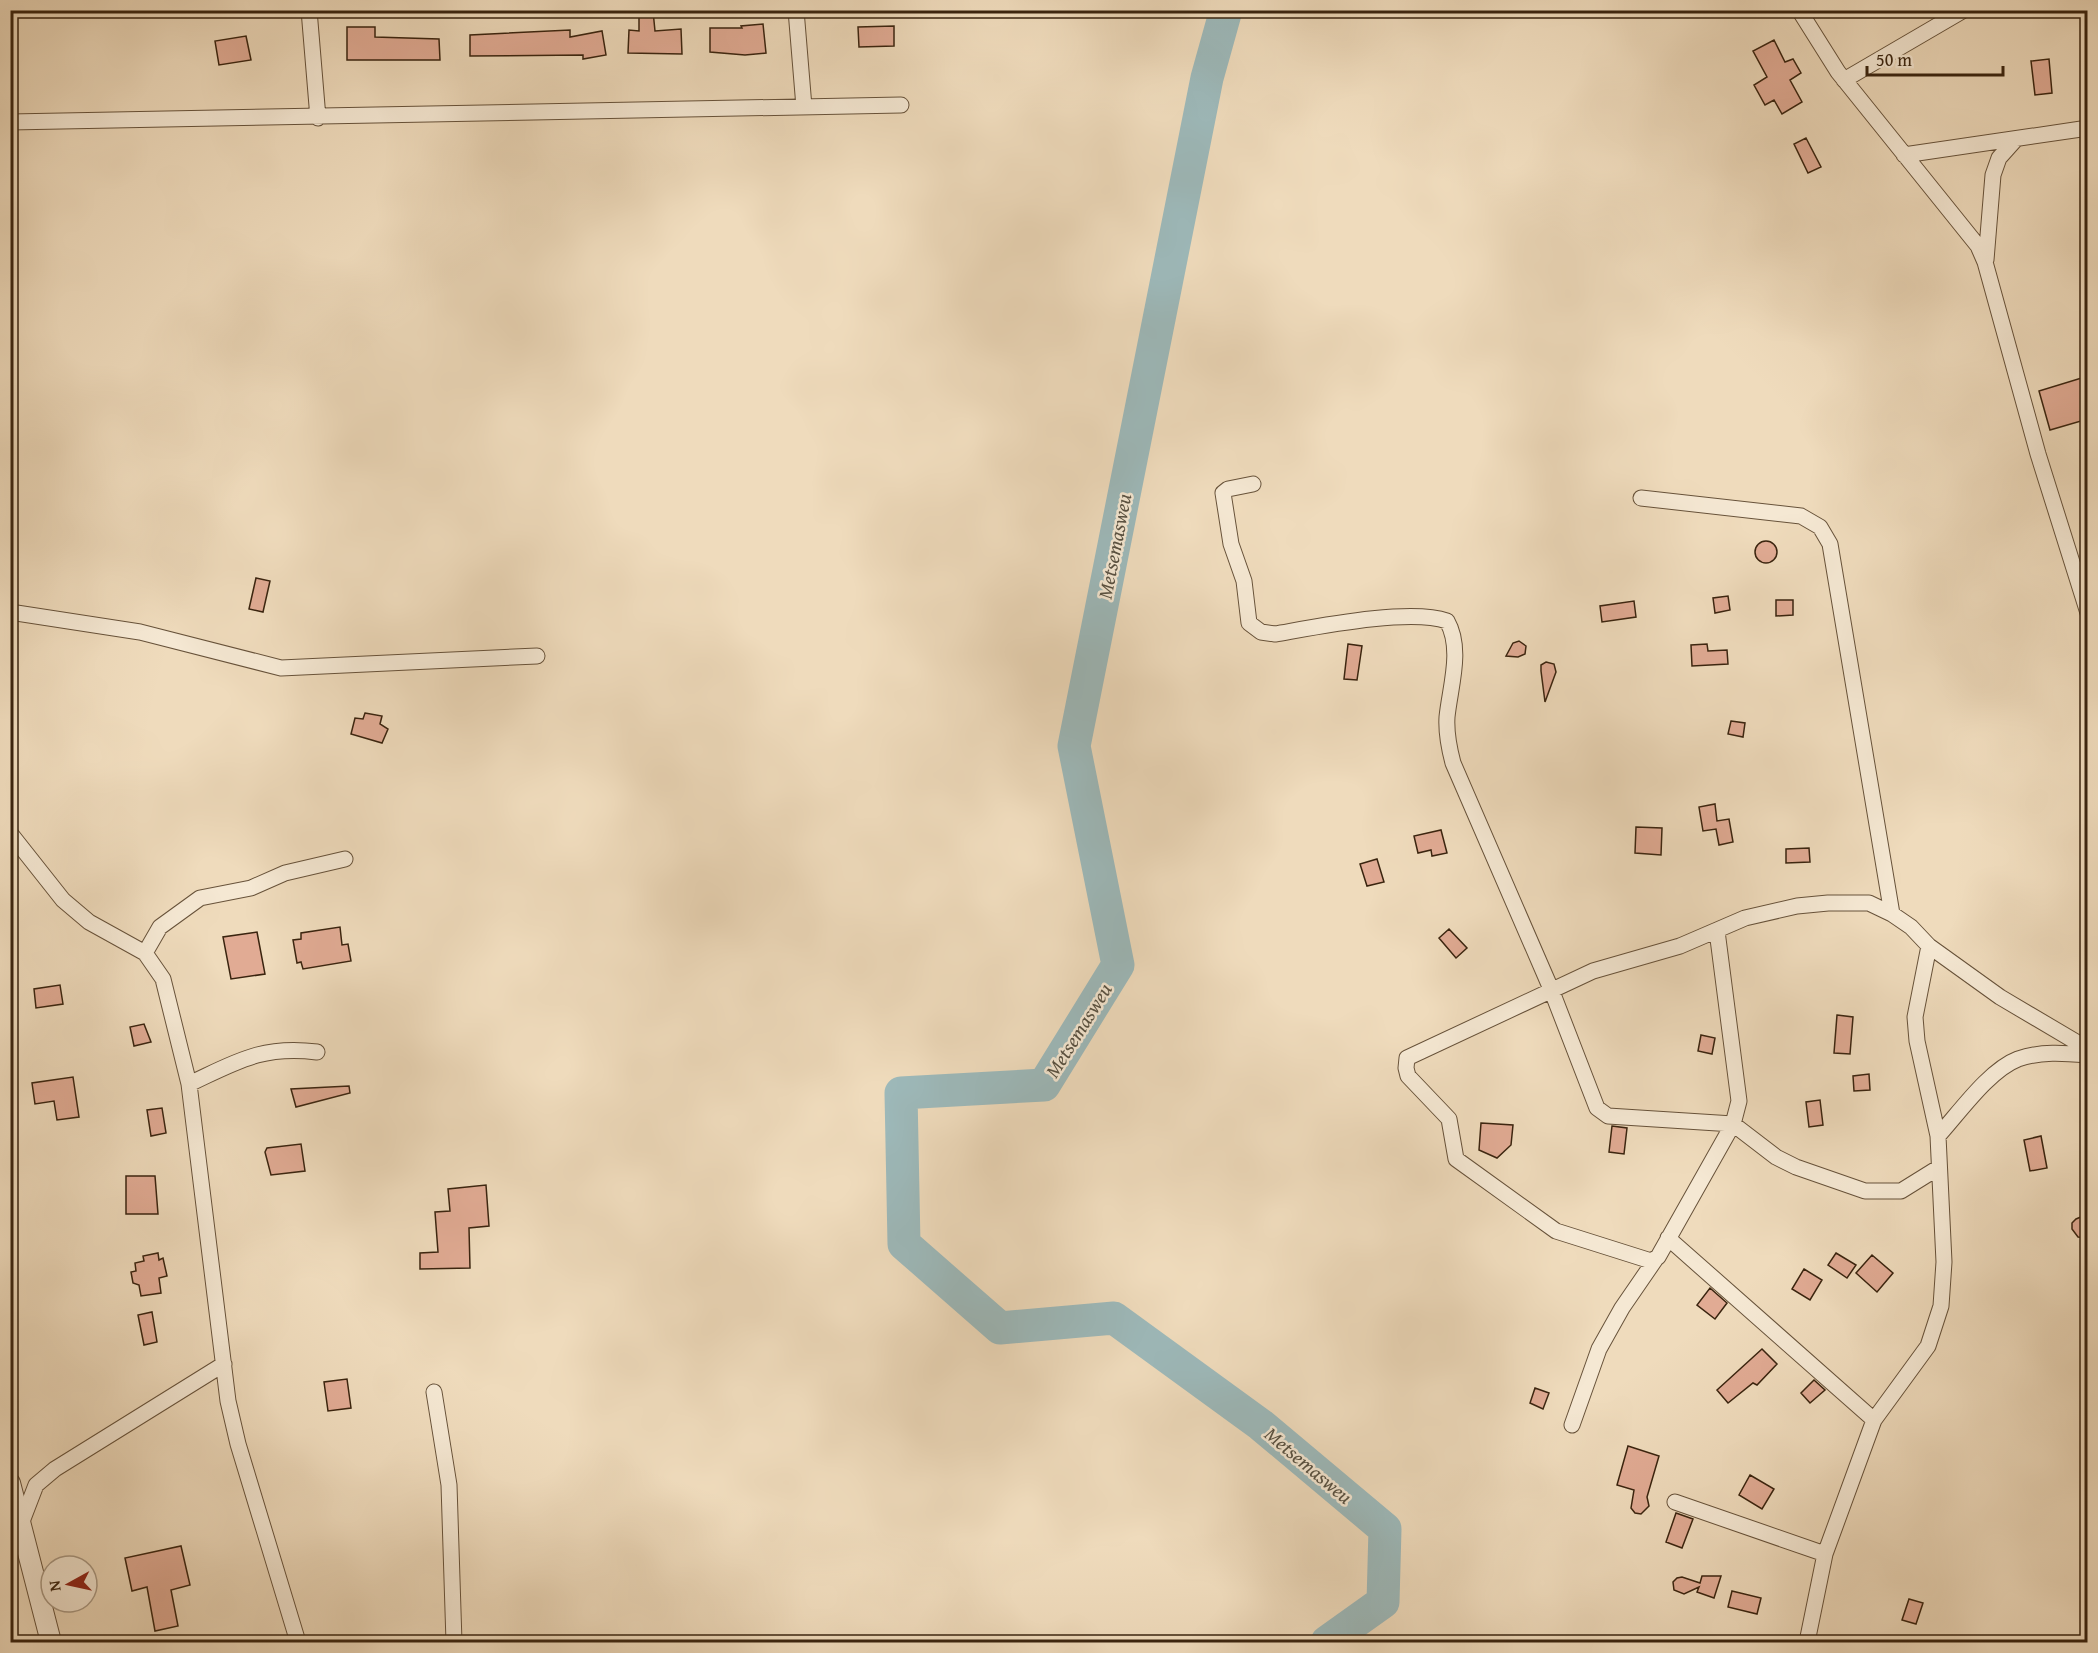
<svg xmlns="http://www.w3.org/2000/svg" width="2098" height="1653" font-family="'Gentium Book Plus',serif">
<rect width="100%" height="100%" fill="#efdbbc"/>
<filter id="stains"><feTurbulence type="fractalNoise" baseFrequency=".00333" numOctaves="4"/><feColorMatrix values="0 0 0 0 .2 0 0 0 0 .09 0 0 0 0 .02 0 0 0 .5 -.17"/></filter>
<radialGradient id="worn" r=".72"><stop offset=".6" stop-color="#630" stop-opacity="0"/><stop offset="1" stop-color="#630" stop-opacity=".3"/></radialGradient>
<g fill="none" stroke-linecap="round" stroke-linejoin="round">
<!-- river -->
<path stroke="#9db9ba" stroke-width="33" d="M1226 10 1207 78 1074 746 1118 965 1044 1085 901 1093 904 1244 1000 1328 1114 1318 1261 1425 1385 1529 1383 1602 1327 1642"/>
</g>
<!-- building -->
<path fill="#e1ab94" stroke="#3a240f" stroke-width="1.5" d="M653 11 655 31 681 29 682 54 628 53 629 30 639 31V12Z
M763 24 766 53 745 55 710 52V28H742L741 26Z
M894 26V46L859 47 858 27Z
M347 27H375V37L439 39 440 60H347Z
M570 30V37L602 31 606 55 583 59V55L470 56V35Z
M246 36 251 60 219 65 215 41Z
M1774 40 1785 62 1793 59 1801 73 1790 80 1802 102 1782 114 1774 100 1765 105 1754 85 1767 77 1753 51Z
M2049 59 2052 93 2035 95 2031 61Z
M1806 138 1821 167 1808 173 1794 144Z
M2088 376V419L2050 430 2039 391Z
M1755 552a11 11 0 1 1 22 0a11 11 0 1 1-22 0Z
M256 578 270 581 263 612 249 609Z
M1728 596 1730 610 1715 613 1713 598Z
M1776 600H1793V615L1776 616Z
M1634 601 1636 617 1602 622 1600 606Z
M1519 641 1526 646 1525 654 1518 657 1506 656 1513 643Z
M1348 644 1362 646 1357 680 1344 679Z
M1707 644 1708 651 1727 650 1728 664 1692 666 1691 645Z
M1546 662 1554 664 1556 672 1545 702 1541 671V665Z
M365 713 382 716 380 724 388 729 382 743 351 734 355 718 363 719Z
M1731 721 1745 723 1743 737 1728 734Z
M1715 804 1717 821 1729 819 1733 842 1719 845 1716 829 1703 831 1699 807Z
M1636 827 1662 828 1661 855 1635 853Z
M1441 830 1447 853 1432 856 1431 850 1418 853 1414 836Z
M1809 848 1810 862 1786 863V849Z
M1377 859 1384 882 1367 886 1360 864Z
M340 927 342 945 348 944 351 961 303 969 301 962 297 963 293 940 301 939V933Z
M1449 929 1467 948 1456 958 1439 938Z
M257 932 265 974 231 979 223 937Z
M60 985 63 1004 36 1008 34 989Z
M1837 1015 1853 1017 1850 1054 1834 1053Z
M144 1024 151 1042 134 1046 130 1027Z
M1701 1035 1715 1038 1712 1054 1698 1051Z
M1869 1074 1870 1090 1854 1091 1853 1076Z
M73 1077 79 1117 57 1120 54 1101 35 1104 32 1083Z
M349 1086 350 1093 296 1107 291 1089Z
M1820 1100 1823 1125 1809 1127 1806 1102Z
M162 1108 166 1133 151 1136 147 1110Z
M1481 1123 1513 1125 1511 1145 1497 1158 1479 1150Z
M1612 1126 1627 1128 1624 1154 1609 1152Z
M2041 1136 2047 1168 2030 1171 2024 1140Z
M301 1144 305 1171 271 1175 265 1152 267 1148Z
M126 1176H155L158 1214H126Z
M486 1185 489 1226 469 1228 470 1268 420 1269V1253L438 1252 435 1212 450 1211 448 1189Z
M2088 1214V1238L2078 1237 2072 1229V1223L2076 1219Z
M158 1253 159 1260 163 1258 167 1276 159 1278 161 1293 141 1296 139 1285 133 1283 131 1272 136 1271 135 1263 144 1261 143 1256Z
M1836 1253 1856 1265 1847 1278 1828 1265Z
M1872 1255 1893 1273 1877 1292 1856 1273Z
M1804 1269 1822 1280 1810 1300 1792 1289Z
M1710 1288 1727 1303 1715 1319 1697 1305Z
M152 1312 157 1342 144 1345 138 1315Z
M1762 1349 1777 1364 1757 1385 1753 1383 1728 1403 1717 1390Z
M347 1379 351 1408 328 1411 324 1382Z
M1814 1380 1825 1390 1810 1403 1801 1393Z
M1535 1388 1549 1393 1543 1409 1530 1403Z
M1628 1446 1659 1456 1647 1497 1649 1506 1641 1514 1635 1513 1631 1508 1634 1490 1617 1485Z
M1750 1475 1774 1489 1762 1509 1739 1495Z
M1676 1513 1693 1519 1682 1548 1666 1542Z
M181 1546 190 1585 171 1590 178 1626 155 1631 147 1587 132 1591 125 1558Z
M1702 1576H1721L1714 1598 1697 1592 1699 1587 1684 1594 1674 1590 1673 1582 1677 1578 1682 1577 1700 1583Z
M1732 1591 1761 1598 1757 1614 1728 1607Z
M1909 1599 1923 1603 1916 1624 1902 1620Z"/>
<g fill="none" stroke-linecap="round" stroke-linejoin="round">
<defs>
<path id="minor" d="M309 10 318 118
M796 10 804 107
M1799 10 1838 72 1978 246 1985 262 2038 454 2088 613
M1844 80 1964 10
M10 122 901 105
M1904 155 2088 128
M1986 260 1993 175 1999 158 2016 139
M1253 484 1228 489 1223 493 1231 544 1244 581 1249 623 1261 632 1275 634C1316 627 1409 608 1447 621 1463 649 1450 687 1447 717 1446 733 1449 748 1453 763L1551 989 1597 1108 1608 1116 1733 1124 1776 1157 1796 1167 1865 1191H1901L1938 1168
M1641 498 1801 516 1820 527 1830 544 1892 914
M10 612 140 632 281 668 537 656
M10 833 63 900 89 922 145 953 163 979 189 1084 228 1401 238 1444 298 1642
M1717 931 1739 1101 1733 1124 1658 1257 1651 1261 1556 1231 1456 1159 1449 1119 1408 1076 1406 1068 1407 1058 1593 971 1680 946 1745 918 1797 906 1828 903H1869L1892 914 1911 927 1929 946 2000 997 2088 1049
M1929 946 1915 1017 1917 1041 1938 1136
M145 953 160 927 200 898 251 888 285 873 345 859
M189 1084C236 1062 262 1045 317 1052
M1668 1238 1874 1420
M434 1392 449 1485 454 1642
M1572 1425 1599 1349 1622 1308 1655 1260
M1675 1502 1825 1554
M21 1524 36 1485 55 1469 224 1364
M1807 1642 1825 1554 1874 1420 1928 1346 1941 1306 1944 1262 1938 1136C1959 1113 1989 1070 2018 1059 2041 1051 2064 1053 2088 1055"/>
<path id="tertiary" d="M10 1483 51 1642"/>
</defs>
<!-- minor casing -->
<use href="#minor" stroke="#67523a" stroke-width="17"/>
<!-- tertiary casing -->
<use href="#tertiary" stroke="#67523a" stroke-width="22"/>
<!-- minor -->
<use href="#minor" stroke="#f5e8d3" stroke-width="15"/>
<!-- tertiary -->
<use href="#tertiary" stroke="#f5e8d3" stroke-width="20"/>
</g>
<g text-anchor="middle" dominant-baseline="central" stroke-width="5" stroke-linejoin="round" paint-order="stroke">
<!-- water labels -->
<g font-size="20" font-style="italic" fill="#585142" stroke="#f5e8d3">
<text transform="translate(1114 546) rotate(-79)">Metsemasweu</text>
<text transform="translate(1078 1030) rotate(-58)">Metsemasweu</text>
<text transform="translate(1309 1465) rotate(40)">Metsemasweu</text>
</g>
</g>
<!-- margin -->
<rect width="2098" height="1653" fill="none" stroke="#efdbbc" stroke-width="36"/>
<rect x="12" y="12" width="2074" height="1629" fill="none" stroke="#3a240f" stroke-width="3"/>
<rect x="18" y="18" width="2062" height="1617" fill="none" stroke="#3a240f" stroke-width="1.5"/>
<!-- north arrow -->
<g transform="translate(69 1584) rotate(262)"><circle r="28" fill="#f5e8d3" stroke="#aa9a85" stroke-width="1.5"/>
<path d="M0-4.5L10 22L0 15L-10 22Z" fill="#8f2418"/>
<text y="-9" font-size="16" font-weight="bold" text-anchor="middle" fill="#3a240f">N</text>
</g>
<!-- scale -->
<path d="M1867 66v9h136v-9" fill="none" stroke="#3a240f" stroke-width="3"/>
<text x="1876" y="66" font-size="18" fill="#3a240f" stroke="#f5e8d3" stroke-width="4.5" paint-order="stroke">50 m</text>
<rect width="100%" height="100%" filter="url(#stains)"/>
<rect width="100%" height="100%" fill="url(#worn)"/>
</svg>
